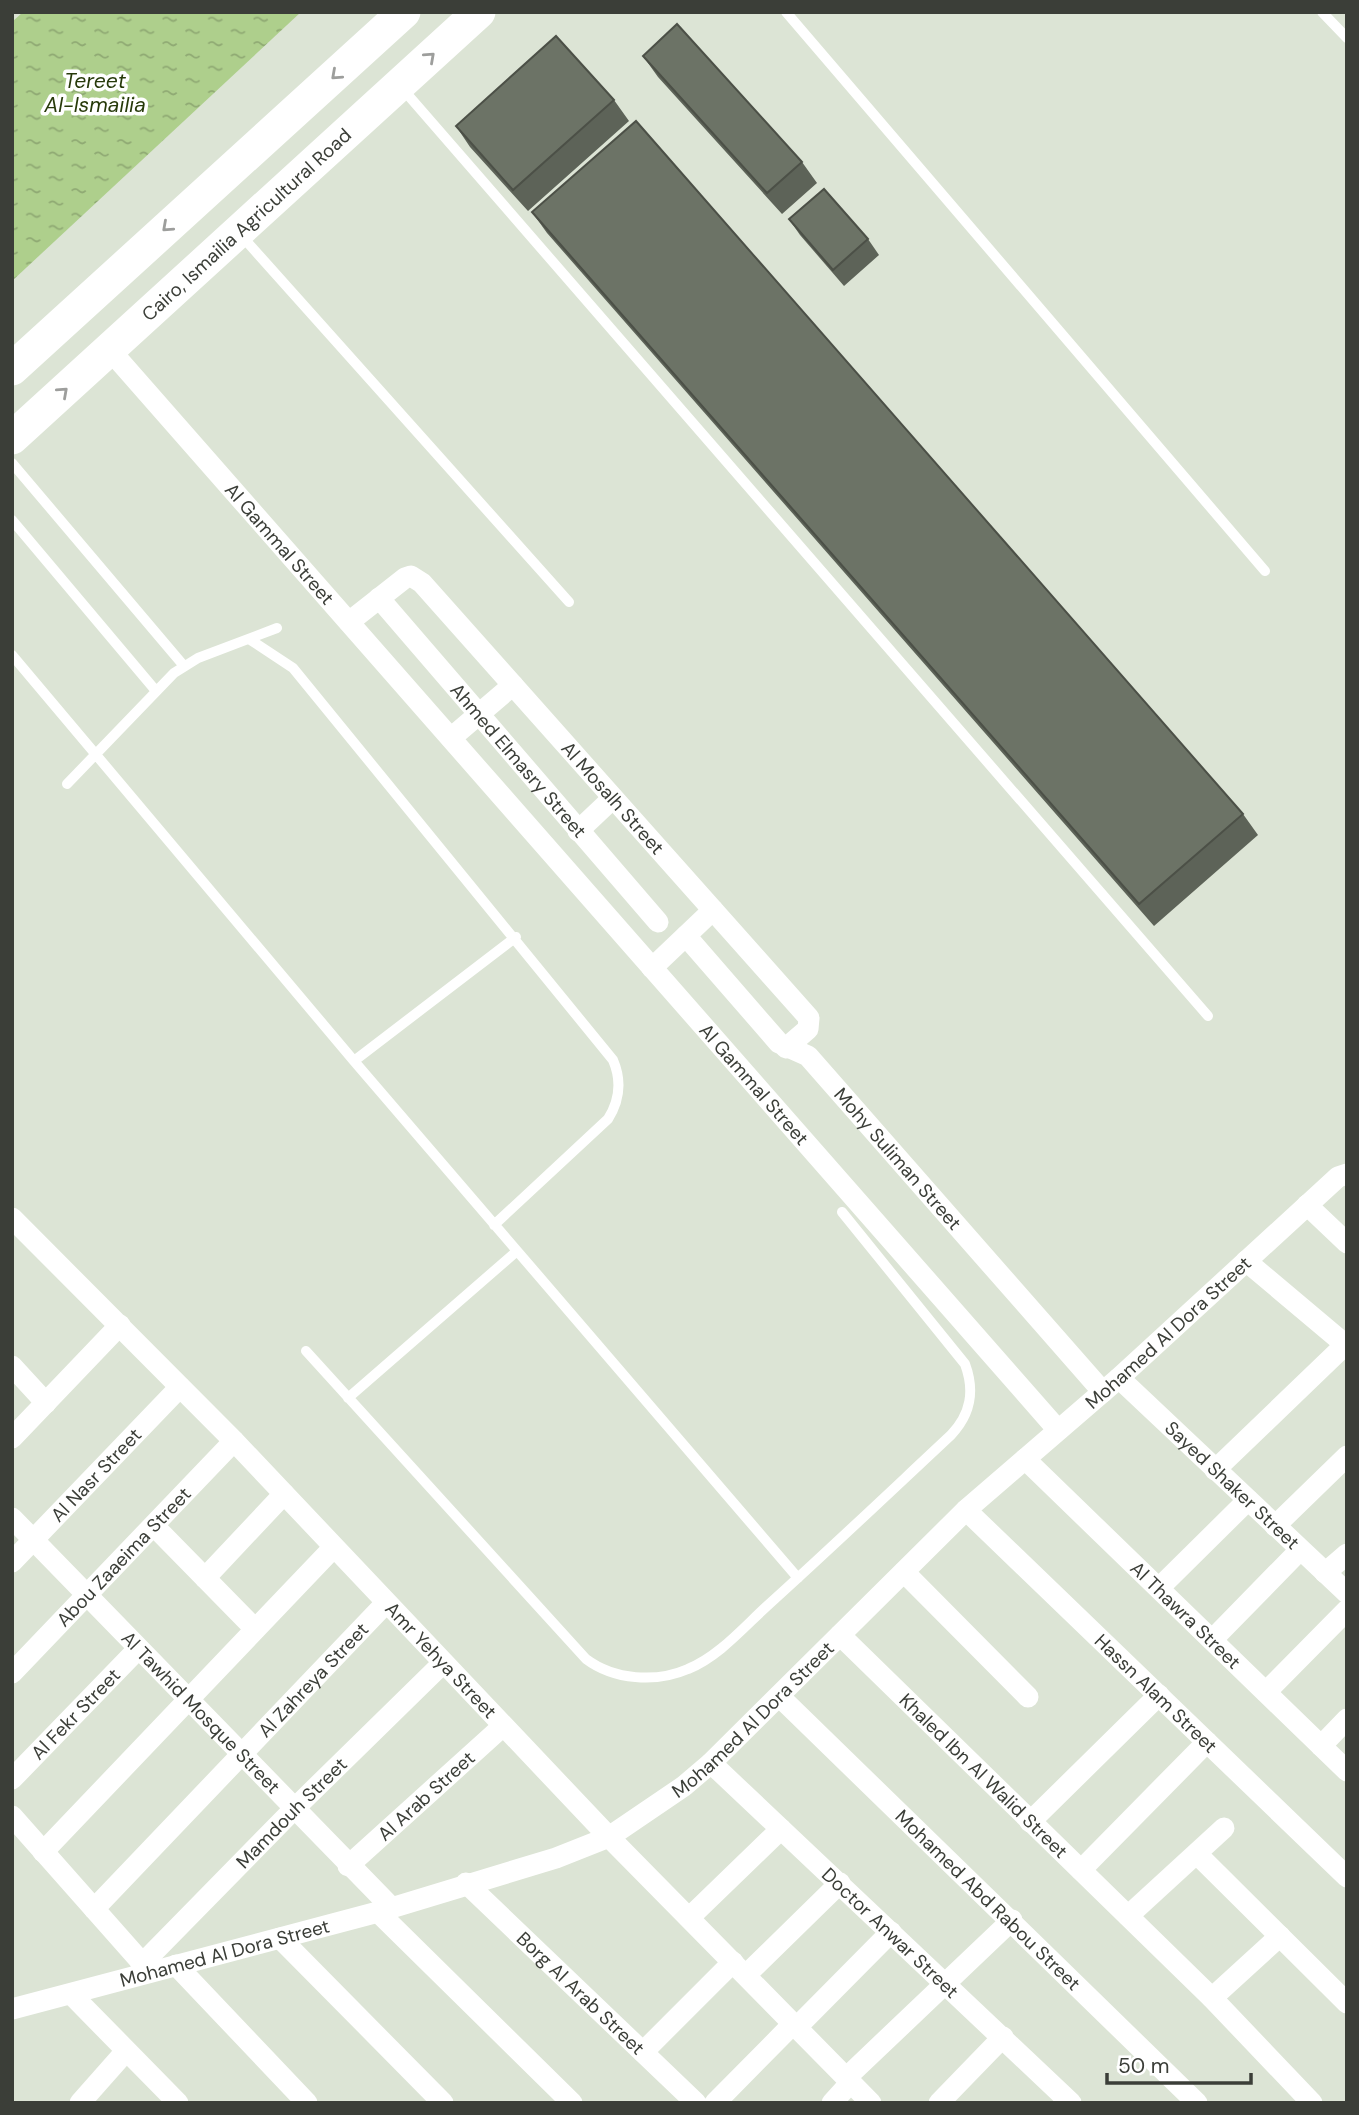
<svg xmlns="http://www.w3.org/2000/svg" width="1359" height="2115" font-family="'DM Sans',sans-serif">
<defs>
<pattern id="water-ripples" width="26" height="14" patternUnits="userSpaceOnUse" patternTransform="scale(1.75)"><rect width="26" height="14" fill="#aecf8c"/><path d="M2 4q2-2 4 0t4 0M15 11q2-2 4 0t4 0" fill="none" stroke="#8fa973"/></pattern>
</defs>
<rect width="100%" height="100%" fill="#dce4d5"/>
<!-- water -->
<path fill="url(#water-ripples)" d="M23 12H301L12 281V22Z"/>
<g fill="none" stroke-linecap="round" stroke-linejoin="round">
<!-- lane -->
<path stroke="#fff" stroke-width="10" d="M786 12 1265 571
M1322 12 1347 38
M401 87 1208 1016
M240 234 569 602
M12 463 184 666
M12 520 156 691
M249 639 293 668 613 1060C622 1081 620 1100 608 1119L494 1225
M12 655 354 1061 798 1578
M67 784 174 673 198 658 277 628
M354 1061 516 937
M306 1351 586 1659C614 1680 656 1683 688 1669 718 1657 743 1628 767 1606 829 1550 890 1492 951 1435 971 1414 975 1391 965 1364L842 1212
M348 1398 517 1251"/>
<!-- street -->
<g stroke="#fff" stroke-width="21">
<path id="s1" d="M109 349 1058 1430"/>
<path id="s2" d="M379 598 658 922"/>
<path id="s3" d="M349 622 405 578 411 576 422 583 809 1018 808 1029 786 1048"/>
<path d="M451 738 513 685"/>
<path d="M578 831 613 798"/>
<path id="s4" d="M686 936 779 1043 808 1056 1103 1392"/>
<path d="M652 968 713 910"/>
<path d="M1307 1205 1347 1243"/>
<path id="s5" d="M12 1218 234 1441 609 1837 871 2103"/>
<path d="M1246 1261 1347 1346"/>
<path d="M12 1366 46 1403"/>
<path id="s6" d="M1119 1378 1347 1593"/>
<path d="M12 1438 120 1325"/>
<path id="s7" d="M1025 1459 1347 1771"/>
<path d="M1215 1470 1345 1345"/>
<path id="s8" d="M966 1510 1347 1877"/>
<path id="s9" d="M12 1518 391 1907"/>
<path d="M154 1526 255 1629"/>
<path d="M1275 1526 1347 1456"/>
<path id="s10" d="M12 1562 180 1387"/>
<path d="M904 1572 1028 1697"/>
<path d="M1325 1573 1347 1554"/>
<path d="M205 1578 284 1494"/>
<path d="M1159 1588 1248 1500"/>
<path id="s11" d="M840 1635 1212 1998 1312 2103"/>
<path d="M1212 1640 1300 1550"/>
<path id="s12" d="M12 1673 234 1441"/>
<path d="M1266 1692 1347 1610"/>
<path id="s13" d="M779 1696 1197 2103"/>
<path d="M1321 1746 1347 1719"/>
<path id="s14" d="M711 1763 1071 2103"/>
<path id="s15" d="M12 1779 138 1649"/>
<path d="M12 1816 150 1972"/>
<path d="M1030 1822 1159 1695"/>
<path d="M43 1852 333 1548"/>
<path d="M1197 1854 1347 2003"/>
<path id="s16" d="M348 1866 503 1726"/>
<path d="M1081 1870 1207 1742"/>
<path id="s17" d="M466 1883 696 2103"/>
<path id="s18" d="M94 1909 386 1603"/>
<path d="M378 1912 572 2103"/>
<path d="M1128 1916 1224 1828"/>
<path d="M690 1917 781 1829"/>
<path d="M280 1938 443 2103"/>
<path id="s19" d="M141 1965 294 1809 443 1663"/>
<path d="M176 1965 307 2103"/>
<path d="M746 1975 840 1883"/>
<path d="M71 1994 178 2103"/>
<path d="M1212 1998 1280 1936"/>
<path id="s20" d="M12 2009 378 1912 556 1858 609 1837 684 1786 711 1763 966 1510 1119 1378 1338 1177 1347 1174"/>
<path d="M797 2027 891 1932"/>
<path d="M643 2052 733 1962"/>
<path d="M846 2078 1012 1920"/>
<path d="M80 2103 126 2051"/>
<path d="M715 2103 793 2024"/>
<path d="M832 2103 851 2082"/>
<path d="M939 2103 1003 2037"/>
</g>
<!-- primary -->
<g stroke="#fff" stroke-width="33">
<path d="M12 369 404 12"/>
<path id="s21" d="M12 438 479 12"/>
</g>
</g>
<!-- wall -->
<path fill="#5d6358" d="M643 56 802 162 817 183 782 214 658 77Z
M614 100 629 121 528 211 470 147 456 126Z
M532 212 1243 814 1258 835 1154 926 547 233Z
M789 219 868 239 879 255 844 286 800 235Z"/>
<!-- building -->
<path fill="#6c7366" stroke="#4c5047" stroke-width="2" d="M677 24 802 162 767 193 643 56Z
M556 36 614 100 513 190 456 126Z
M636 121 1243 814 1139 904 532 212Z
M824 189 868 239 833 270 789 219Z"/>
<!-- one-way arrows -->
<defs><path id="oneway-chevron" d="M-2-3.5L2.5 0L-2 3.5" fill="none" stroke-width="1.6" stroke-linecap="round" stroke-linejoin="round" transform="scale(1.75)"/></defs>
<g stroke="#9d9e9c">
<use href="#oneway-chevron" transform="translate(430 57) rotate(-42)"/>
<use href="#oneway-chevron" transform="translate(336 75) rotate(138)"/>
<use href="#oneway-chevron" transform="translate(167 227) rotate(138)"/>
<use href="#oneway-chevron" transform="translate(63 392) rotate(-42)"/>
</g>
<g text-anchor="middle" dominant-baseline="central" stroke-width="7" stroke-linejoin="round" paint-order="stroke">
<!-- street labels -->
<g font-size="19" fill="#3b3e38" stroke="#fff">
<text stroke="none"><textPath href="#s21" startOffset="317">Cairo, Ismailia Agricultural Road</textPath></text>
<text stroke="none"><textPath href="#s1" startOffset="259">Al Gammal Street</textPath></text>
<text stroke="none"><textPath href="#s2" startOffset="214">Ahmed Elmasry Street</textPath></text>
<text stroke="none"><textPath href="#s3" startOffset="378">Al Mosalh Street</textPath></text>
<text stroke="none"><textPath href="#s1" startOffset="978">Al Gammal Street</textPath></text>
<text stroke="none"><textPath href="#s4" startOffset="310">Mohy Suliman Street</textPath></text>
<text stroke="none"><textPath href="#s20" startOffset="1376">Mohamed Al Dora Street</textPath></text>
<text stroke="none"><textPath href="#s10" startOffset="121">Al Nasr Street</textPath></text>
<text stroke="none"><textPath href="#s6" startOffset="156">Sayed Shaker Street</textPath></text>
<text stroke="none"><textPath href="#s12" startOffset="161">Abou Zaaeima Street</textPath></text>
<text stroke="none"><textPath href="#s7" startOffset="224">Al Thawra Street</textPath></text>
<text stroke="none"><textPath href="#s5" startOffset="616">Amr Yehya Street</textPath></text>
<text stroke="none"><textPath href="#s18" startOffset="317">Al Zahreya Street</textPath></text>
<text stroke="none"><textPath href="#s8" startOffset="264">Hassn Alam Street</textPath></text>
<text stroke="none"><textPath href="#s9" startOffset="271">Al Tawhid Mosque Street</textPath></text>
<text stroke="none"><textPath href="#s15" startOffset="91">Al Fekr Street</textPath></text>
<text stroke="none"><textPath href="#s20" startOffset="808">Mohamed Al Dora Street</textPath></text>
<text stroke="none"><textPath href="#s11" startOffset="201">Khaled Ibn Al Walid Street</textPath></text>
<text stroke="none"><textPath href="#s16" startOffset="105">Al Arab Street</textPath></text>
<text stroke="none"><textPath href="#s19" startOffset="214">Mamdouh Street</textPath></text>
<text stroke="none"><textPath href="#s13" startOffset="292">Mohamed Abd Rabou Street</textPath></text>
<text stroke="none"><textPath href="#s14" startOffset="247">Doctor Anwar Street</textPath></text>
<text stroke="none"><textPath href="#s20" startOffset="220">Mohamed Al Dora Street</textPath></text>
<text stroke="none"><textPath href="#s17" startOffset="159">Borg Al Arab Street</textPath></text>
</g>
<!-- water labels -->
<g font-size="21" font-style="italic" fill="#273a0a" stroke="#fff">
<text x="95" y="81">Tereet<tspan x="95" dy="24">Al-Ismailia</tspan></text>
</g>
</g>
<!-- border -->
<rect width="1359" height="2115" fill="none" stroke="#3b3e38" stroke-width="28"/>
<!-- scale -->
<path d="M1107 2073v10h144v-10" fill="none" stroke="#3b3e38" stroke-width="3.5"/>
<text x="1118" y="2073" font-size="21" fill="#3b3e38" stroke="#ffffff" stroke-width="5" paint-order="stroke">50 m</text>
</svg>
